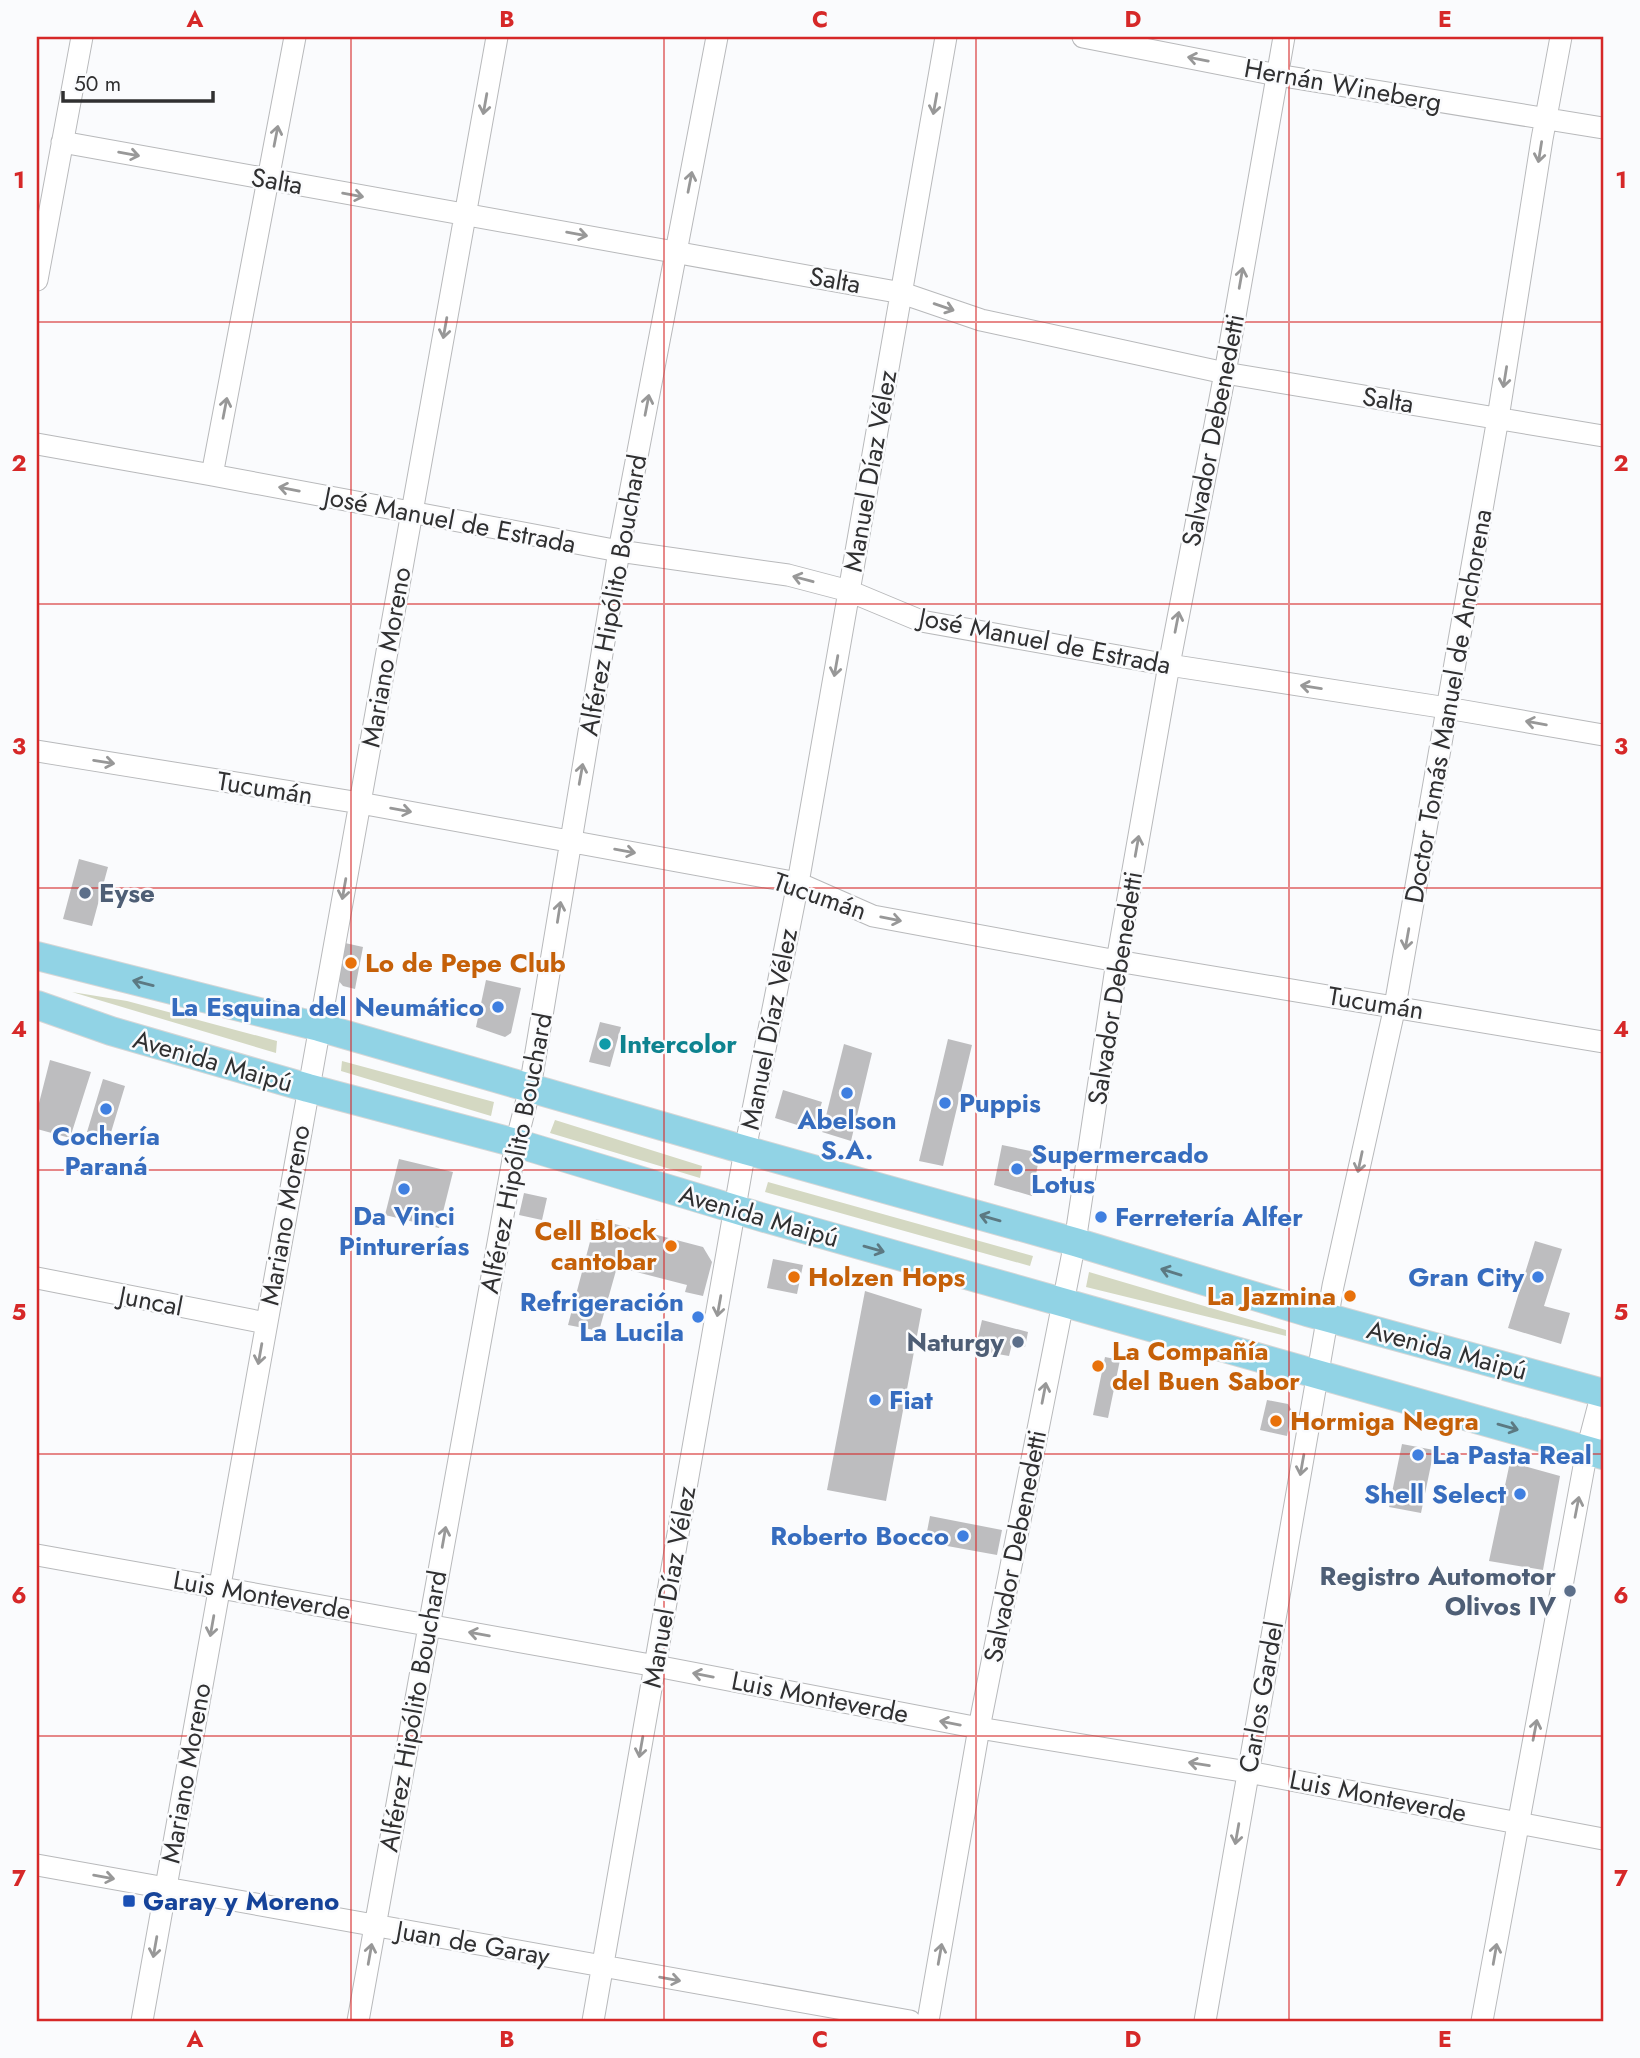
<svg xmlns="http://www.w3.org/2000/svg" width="1640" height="2058" font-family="Jost,sans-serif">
<rect width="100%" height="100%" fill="#fafbfd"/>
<!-- green -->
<path fill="#d4d8c2" d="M72 992 127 1001 277 1041 276 1053Z
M342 1061 494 1102 491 1116 341 1071Z
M555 1120 702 1166 700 1178 550 1133Z
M768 1182 1033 1256 1030 1266 765 1192Z
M1089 1272 1286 1330V1336L1086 1287Z"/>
<!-- building -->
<path fill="#bdbdbf" d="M79 859 108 867 92 926 63 919Z
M345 943 363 947 355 989 343 986 338 980Z
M486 980 521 988 511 1033 505 1037 476 1027Z
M600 1022 621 1027 610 1067 589 1062Z
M948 1039 972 1045 943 1166 919 1161Z
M844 1044 872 1053 851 1141 822 1132Z
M50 1060 91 1072 70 1138 37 1129V1111Z
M103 1079 125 1086 109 1139 87 1132Z
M783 1090 822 1102 813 1130 775 1118Z
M1002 1145 1040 1153 1032 1196 994 1185Z
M399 1159 453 1172 439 1228 385 1215Z
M524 1193 547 1198 542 1220 519 1215Z
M596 1219 703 1247 712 1262 703 1296 685 1292 687 1285 617 1267 599 1331 568 1325Z
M1535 1241 1562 1249 1544 1306 1570 1313 1561 1344 1508 1328Z
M773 1259 803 1265 797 1294 767 1288Z
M865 1291 922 1309 886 1501 827 1490Z
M982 1320 1028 1332 1025 1347 1012 1344 1009 1356 975 1350Z
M1105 1357 1120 1360 1108 1418 1093 1415Z
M1267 1400 1288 1404 1292 1411 1287 1436 1260 1430Z
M1402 1444 1434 1450 1421 1513 1389 1507Z
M1510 1462 1560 1476 1543 1570 1489 1561Z
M930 1516 1002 1530 997 1555 925 1542Z"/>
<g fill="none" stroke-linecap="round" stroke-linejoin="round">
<defs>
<path id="minor" d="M1083 37 1277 75 1603 128
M62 142 902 293 981 320 1225 373 1603 436
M37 280 82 37
M37 444 212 475 619 551 788 575 849 591 921 621 1169 665 1447 708 1603 735
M212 475 295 37
M37 751 360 803 798 883 873 916 1117 961 1603 1042
M37 1278 266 1323
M37 1555 656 1666 979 1728 1248 1772 1603 1839
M37 1865 910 2021
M142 2021 497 37
M358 2021 516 1143 530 1088 619 551 717 37
M593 2021 745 1150 798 883 946 37
M928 2021 979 1728 1075 1242 1117 961 1169 665 1225 373 1284 37
M1205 2021 1333 1286 1395 1006 1498 418 1542 139 1561 37
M1482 2021 1587 1450 1603 1389"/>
<path id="major" d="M37 956 319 1027 745 1150 1075 1242 1307 1312 1603 1393
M37 1005 111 1031 308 1088 516 1143 761 1217 1603 1455"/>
</defs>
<!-- minor casing -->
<use href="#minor" stroke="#b8b9bb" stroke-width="23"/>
<!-- major casing -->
<use href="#major" stroke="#d6d6d6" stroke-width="30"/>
<!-- minor -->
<use href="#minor" stroke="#fff" stroke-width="21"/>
<!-- major -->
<use href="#major" stroke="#91d3e5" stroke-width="28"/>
</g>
<!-- one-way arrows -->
<defs><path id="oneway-shaft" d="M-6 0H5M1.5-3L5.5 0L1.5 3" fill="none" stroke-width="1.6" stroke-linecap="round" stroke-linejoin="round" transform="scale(1.75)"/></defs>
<g stroke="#989898">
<use href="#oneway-shaft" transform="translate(1198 59) rotate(-169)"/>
<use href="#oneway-shaft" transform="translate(485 104) rotate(100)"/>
<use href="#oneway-shaft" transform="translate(935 104) rotate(100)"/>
<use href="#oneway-shaft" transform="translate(276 136) rotate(-79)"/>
<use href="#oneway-shaft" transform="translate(1540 152) rotate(99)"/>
<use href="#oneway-shaft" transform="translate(129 154) rotate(10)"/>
<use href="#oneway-shaft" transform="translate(690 182) rotate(-79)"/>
<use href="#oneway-shaft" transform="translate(353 195) rotate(10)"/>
<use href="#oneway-shaft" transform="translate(577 234) rotate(10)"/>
<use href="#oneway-shaft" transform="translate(1241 278) rotate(-80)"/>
<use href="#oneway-shaft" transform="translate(944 307) rotate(19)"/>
<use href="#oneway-shaft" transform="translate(445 328) rotate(100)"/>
<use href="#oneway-shaft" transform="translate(1505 377) rotate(99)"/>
<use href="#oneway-shaft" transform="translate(647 405) rotate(-79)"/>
<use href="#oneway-shaft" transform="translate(225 408) rotate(-79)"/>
<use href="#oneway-shaft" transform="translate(289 489) rotate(-169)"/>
<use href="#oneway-shaft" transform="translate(803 579) rotate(-165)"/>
<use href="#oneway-shaft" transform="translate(1177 622) rotate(-79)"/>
<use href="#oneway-shaft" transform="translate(836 666) rotate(100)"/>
<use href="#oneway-shaft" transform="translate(1311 687) rotate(-171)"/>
<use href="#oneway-shaft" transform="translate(1536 723) rotate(-170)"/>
<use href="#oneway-shaft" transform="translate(104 762) rotate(9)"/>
<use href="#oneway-shaft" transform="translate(581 774) rotate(-80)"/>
<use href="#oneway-shaft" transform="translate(401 810) rotate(10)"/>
<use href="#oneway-shaft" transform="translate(1137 846) rotate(-80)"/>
<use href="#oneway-shaft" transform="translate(625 851) rotate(10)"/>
<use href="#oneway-shaft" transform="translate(344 889) rotate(100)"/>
<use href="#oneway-shaft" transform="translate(559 912) rotate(-81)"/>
<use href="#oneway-shaft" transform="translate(891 919) rotate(11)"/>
<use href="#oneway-shaft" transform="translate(1407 939) rotate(100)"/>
<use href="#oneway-shaft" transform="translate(1360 1162) rotate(102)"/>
<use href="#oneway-shaft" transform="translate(719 1306) rotate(100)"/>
<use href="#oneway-shaft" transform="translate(260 1354) rotate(100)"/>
<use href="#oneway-shaft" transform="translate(1044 1393) rotate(-79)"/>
<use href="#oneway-shaft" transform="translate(1302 1465) rotate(100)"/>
<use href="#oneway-shaft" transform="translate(1577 1507) rotate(-79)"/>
<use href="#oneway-shaft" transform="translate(444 1537) rotate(-80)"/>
<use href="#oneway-shaft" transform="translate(212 1626) rotate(100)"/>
<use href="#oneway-shaft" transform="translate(479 1634) rotate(-170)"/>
<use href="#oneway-shaft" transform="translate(703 1675) rotate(-169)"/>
<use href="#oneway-shaft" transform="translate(950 1723) rotate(-169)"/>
<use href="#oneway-shaft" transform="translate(1535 1730) rotate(-79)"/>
<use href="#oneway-shaft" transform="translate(641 1747) rotate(100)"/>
<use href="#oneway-shaft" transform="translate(1199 1764) rotate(-171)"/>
<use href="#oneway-shaft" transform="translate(1237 1834) rotate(100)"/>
<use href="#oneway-shaft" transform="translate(104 1877) rotate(10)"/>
<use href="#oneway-shaft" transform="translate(155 1947) rotate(100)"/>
<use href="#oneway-shaft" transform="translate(370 1954) rotate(-80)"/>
<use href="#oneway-shaft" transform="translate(940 1954) rotate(-80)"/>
<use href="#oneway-shaft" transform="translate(1495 1954) rotate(-80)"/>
<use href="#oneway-shaft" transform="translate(670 1979) rotate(10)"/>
</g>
<g stroke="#5c7982">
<use href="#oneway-shaft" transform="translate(143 983) rotate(-166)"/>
<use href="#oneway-shaft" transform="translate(990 1218) rotate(-164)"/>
<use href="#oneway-shaft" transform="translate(874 1249) rotate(16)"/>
<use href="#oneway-shaft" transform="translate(1171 1272) rotate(-163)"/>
<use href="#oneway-shaft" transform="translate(1508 1427) rotate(16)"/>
</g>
<!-- grid -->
<path fill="none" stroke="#d62828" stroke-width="2" stroke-opacity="0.55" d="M351 37V2021M664 37V2021M976 37V2021M1289 37V2021M37 322H1603M37 604H1603M37 888H1603M37 1170H1603M37 1454H1603M37 1736H1603"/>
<!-- markers -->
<g fill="#5c6f8a" stroke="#fafbfd" stroke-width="2.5">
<circle cx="85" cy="893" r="7"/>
<circle cx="1018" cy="1342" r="7"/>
<circle cx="1570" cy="1591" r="7"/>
</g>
<g fill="#e8710a" stroke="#fafbfd" stroke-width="2.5">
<circle cx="351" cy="963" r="7"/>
<circle cx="671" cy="1246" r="7"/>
<circle cx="794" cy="1277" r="7"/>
<circle cx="1350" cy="1296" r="7"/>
<circle cx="1098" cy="1366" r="7"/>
<circle cx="1276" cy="1421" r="7"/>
</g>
<g fill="#3f7fe0" stroke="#fafbfd" stroke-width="2.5">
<circle cx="498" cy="1007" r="7"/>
<circle cx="847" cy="1093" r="7"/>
<circle cx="945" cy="1103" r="7"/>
<circle cx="106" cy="1109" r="7"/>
<circle cx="1017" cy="1169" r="7"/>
<circle cx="404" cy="1189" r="7"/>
<circle cx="1101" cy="1217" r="7"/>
<circle cx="1538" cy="1277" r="7"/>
<circle cx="698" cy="1317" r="7"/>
<circle cx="875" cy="1400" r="7"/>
<circle cx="1418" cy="1455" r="7"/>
<circle cx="1520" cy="1494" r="7"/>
<circle cx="963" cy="1536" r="7"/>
</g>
<circle fill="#0f9aa8" stroke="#fafbfd" stroke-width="2.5" cx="605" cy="1044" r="7"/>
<rect fill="#1a4fb4" stroke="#fafbfd" stroke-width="2.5" x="122" y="1894" width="14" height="14" rx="3.5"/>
<g text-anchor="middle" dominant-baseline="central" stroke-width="5" stroke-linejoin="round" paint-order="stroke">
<!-- street labels -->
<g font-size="26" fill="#303031" stroke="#fafbfd">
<text transform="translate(1343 85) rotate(10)">Hernán Wineberg</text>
<text transform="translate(277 181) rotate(10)">Salta</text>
<text transform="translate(835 280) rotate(10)">Salta</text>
<text transform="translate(1388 400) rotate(9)">Salta</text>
<text transform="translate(1213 430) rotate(-79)">Salvador Debenedetti</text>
<text transform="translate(870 471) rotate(-80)">Manuel Díaz Vélez</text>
<text transform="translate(450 520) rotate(11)">José Manuel de Estrada</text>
<text transform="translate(613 595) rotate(-80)">Alférez Hipólito Bouchard</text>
<text transform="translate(1045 641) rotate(11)">José Manuel de Estrada</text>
<text transform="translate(386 657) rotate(-80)">Mariano Moreno</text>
<text transform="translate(1448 706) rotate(-80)">Doctor Tomás Manuel de Anchorena</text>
<text transform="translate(265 788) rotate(9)">Tucumán</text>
<text transform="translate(820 896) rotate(19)">Tucumán</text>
<text transform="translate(1115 988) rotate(-81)">Salvador Debenedetti</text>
<text transform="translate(1376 1003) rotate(9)">Tucumán</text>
<text transform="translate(769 1029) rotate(-79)">Manuel Díaz Vélez</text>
<text transform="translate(213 1061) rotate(16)">Avenida Maipú</text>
<text transform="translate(516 1153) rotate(-79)">Alférez Hipólito Bouchard</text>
<text transform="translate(285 1215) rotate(-80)">Mariano Moreno</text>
<text transform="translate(759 1216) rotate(16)">Avenida Maipú</text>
<text transform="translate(151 1301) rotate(11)">Juncal</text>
<text transform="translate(1447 1350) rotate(15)">Avenida Maipú</text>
<text transform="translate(1015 1546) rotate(-79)">Salvador Debenedetti</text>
<text transform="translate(669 1587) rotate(-80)">Manuel Díaz Vélez</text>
<text transform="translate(262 1595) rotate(10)">Luis Monteverde</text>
<text transform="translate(820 1697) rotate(11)">Luis Monteverde</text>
<text transform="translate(1261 1697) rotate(-80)">Carlos Gardel</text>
<text transform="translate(413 1711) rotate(-80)">Alférez Hipólito Bouchard</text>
<text transform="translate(186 1773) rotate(-80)">Mariano Moreno</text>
<text transform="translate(1378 1796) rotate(11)">Luis Monteverde</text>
<text transform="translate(473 1943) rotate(10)">Juan de Garay</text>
</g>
<!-- service labels -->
<g font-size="26" font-weight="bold" fill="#4e5e75" stroke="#fafbfd" text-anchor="end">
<text x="99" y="893" text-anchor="start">Eyse</text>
<text x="1004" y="1342">Naturgy</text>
<text x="1556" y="1576">Registro Automotor<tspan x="1556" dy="30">Olivos IV</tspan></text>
</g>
<!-- food labels -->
<g font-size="26" font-weight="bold" fill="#c56008" stroke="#fafbfd" text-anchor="start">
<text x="365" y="963">Lo de Pepe Club</text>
<text x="657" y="1231" text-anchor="end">Cell Block<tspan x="657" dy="30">cantobar</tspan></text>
<text x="808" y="1277">Holzen Hops</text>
<text x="1336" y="1296" text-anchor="end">La Jazmina</text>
<text x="1112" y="1351">La Compañía<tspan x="1112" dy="30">del Buen Sabor</tspan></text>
<text x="1290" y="1421">Hormiga Negra</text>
</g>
<!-- shop labels -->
<g font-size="26" font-weight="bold" fill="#366cbe" stroke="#fafbfd" text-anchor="end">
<text x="484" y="1007">La Esquina del Neumático</text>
<text x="959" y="1103" text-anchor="start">Puppis</text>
<text x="847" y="1120" text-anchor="middle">Abelson<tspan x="847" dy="30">S.A.</tspan></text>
<text x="106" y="1136" text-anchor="middle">Cochería<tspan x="106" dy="30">Paraná</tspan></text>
<text x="1031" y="1154" text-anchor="start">Supermercado<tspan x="1031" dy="30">Lotus</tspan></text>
<text x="404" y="1216" text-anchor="middle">Da Vinci<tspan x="404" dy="30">Pinturerías</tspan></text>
<text x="1115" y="1217" text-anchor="start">Ferretería Alfer</text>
<text x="1524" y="1277">Gran City</text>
<text x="684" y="1302">Refrigeración<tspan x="684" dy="30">La Lucila</tspan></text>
<text x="889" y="1400" text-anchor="start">Fiat</text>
<text x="1432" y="1455" text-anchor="start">La Pasta Real</text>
<text x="1506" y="1494">Shell Select</text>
<text x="949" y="1536">Roberto Bocco</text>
</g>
<!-- culture labels -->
<g font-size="26" font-weight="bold" fill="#0d838f" stroke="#fafbfd" text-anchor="start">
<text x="619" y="1044">Intercolor</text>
</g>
<!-- transit labels -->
<g font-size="26" font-weight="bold" fill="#164399" stroke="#fafbfd" text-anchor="start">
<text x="143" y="1901">Garay y Moreno</text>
</g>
</g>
<!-- border -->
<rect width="1640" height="2058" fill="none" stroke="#fafbfd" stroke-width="77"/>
<!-- scale -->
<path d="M63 91v10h150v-10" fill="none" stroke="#303031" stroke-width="3.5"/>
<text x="74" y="91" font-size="21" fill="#303031" stroke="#fafbfd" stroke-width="5" paint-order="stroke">50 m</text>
<rect x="38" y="38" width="1564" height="1982" fill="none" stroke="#d62828" stroke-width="2.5"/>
<g font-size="23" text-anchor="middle" font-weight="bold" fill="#d62828">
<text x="195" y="27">A</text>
<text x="507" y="27">B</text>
<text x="820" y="27">C</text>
<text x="1133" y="27">D</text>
<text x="1445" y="27">E</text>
<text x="19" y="188">1</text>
<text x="1621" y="188">1</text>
<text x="19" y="471">2</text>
<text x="1621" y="471">2</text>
<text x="19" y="754">3</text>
<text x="1621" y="754">3</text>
<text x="19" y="1037">4</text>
<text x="1621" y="1037">4</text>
<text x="19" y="1320">5</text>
<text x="1621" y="1320">5</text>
<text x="19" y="1603">6</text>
<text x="1621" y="1603">6</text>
<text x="19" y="1886">7</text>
<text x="1621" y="1886">7</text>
<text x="195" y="2047">A</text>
<text x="507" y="2047">B</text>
<text x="820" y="2047">C</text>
<text x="1133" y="2047">D</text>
<text x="1445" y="2047">E</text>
</g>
</svg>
